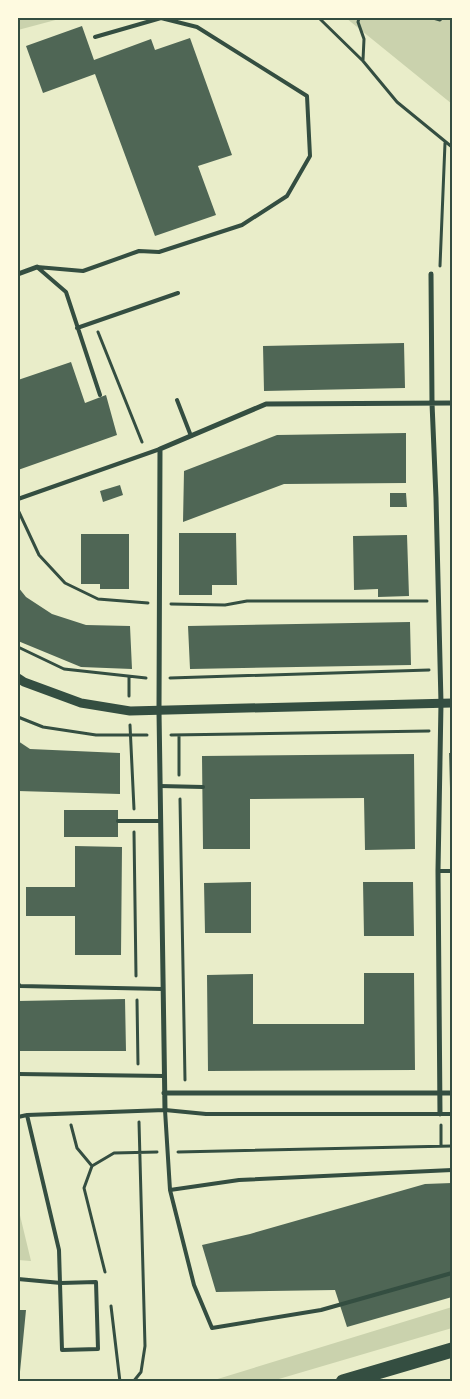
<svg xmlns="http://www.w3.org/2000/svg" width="470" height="1399" font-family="Mulish,sans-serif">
<rect width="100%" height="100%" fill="#e9edc9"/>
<!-- green -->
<path fill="#cad2ad" d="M18 18H63L18 30Z
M346 18H452V104Z
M18 1207 31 1261 18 1260Z
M452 1307V1328L272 1381H211Z"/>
<!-- building -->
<path fill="#4f6655" d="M82 26 94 60 151 39 155 50 190 38 232 155 198 166 216 215 155 236 95 74 43 93 26 46Z
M404 343 405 388 264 391 263 346Z
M71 362 85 403 106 395 117 435 18 470V380Z
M406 433V483L284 484 183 522 184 471 277 435Z
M120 485 123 495 103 502 100 491Z
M390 493H406L407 507H390Z
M179 533H236L237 585H212V595H179Z
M81 534H129V589H100V584H81Z
M407 535 409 596 378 597V589L354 590 353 536Z
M18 587 26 597 52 614 86 625 130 626 132 669 81 667 18 641Z
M410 622 411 665 190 669 188 626Z
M18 741 30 749 120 753V794L18 791Z
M449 753H452V823H451Z
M414 754 415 849 365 850 364 798 250 799V849H203L202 756Z
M64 810H118V837H64Z
M75 846 122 847 121 955H75V916H26V887H75Z
M251 882V933H205L204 883Z
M363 882H413L414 936H364Z
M364 973H414L415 1070 208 1071 207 975 253 974V1024H364Z
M125 999 126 1051H18V1001Z
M452 1183V1297L347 1327 335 1290 216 1292 202 1245 250 1234 425 1184Z
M18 1310H26L19 1382H18Z"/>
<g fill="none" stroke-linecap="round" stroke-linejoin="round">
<!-- path -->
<path stroke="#344e41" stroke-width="3" d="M319 18 363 61 397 102 452 147
M359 18 358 22 364 39 363 60
M433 18 440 20 442 18
M440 266 445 143
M98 332 142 442
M18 510 39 555 65 583 98 599 148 603
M171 604 225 605 247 601H427
M18 647 64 669 146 678
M129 677V696
M170 678 429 670
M18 717 43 727 96 735H147
M130 725 134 809
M171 735 429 731
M179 735V775
M180 799 185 1080
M134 832 136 976
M137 1000 138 1064
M71 1125 77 1148 92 1166
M441 1125V1146
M178 1152 452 1146
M105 1272 84 1188 92 1166 114 1153 157 1152
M111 1306 120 1382
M133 1382 141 1372 145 1346 139 1122"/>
<!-- service -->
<path stroke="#344e41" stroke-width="4" d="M37 267 83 271 139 251 159 252 242 225 287 196 310 156 307 96 197 27 161 18 95 37
M37 267 66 292 100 395
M77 328 178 293
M177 400 191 436
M18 499 160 449
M160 786 203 787
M118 821H161
M438 871H452
M18 984 20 986 163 989
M18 1074 164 1076
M165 1110 170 1190 194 1285 212 1328 321 1310 452 1273
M18 1117 27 1115
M170 1190 239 1180 452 1170
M18 1279 61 1283 96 1282 98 1349 62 1350 59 1250 27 1115 165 1110 206 1114H452"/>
<!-- minor -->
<path stroke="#344e41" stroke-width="5" d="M18 274 37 267
M431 274 432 403 436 498 441 703 438 871 440 1114
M164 1093H452
M165 1110 159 711 160 449 266 404 452 403"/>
<!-- tertiary -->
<path stroke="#344e41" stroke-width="9" d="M18 678 24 682 81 703 130 711 452 703"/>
<!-- motorway -->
<path stroke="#344e41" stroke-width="15" d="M343 1382 452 1350"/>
</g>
<!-- border -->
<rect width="470" height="1399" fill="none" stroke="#fefae0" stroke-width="38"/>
<rect x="19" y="19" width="432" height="1361" fill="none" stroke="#344e41" stroke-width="2"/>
</svg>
